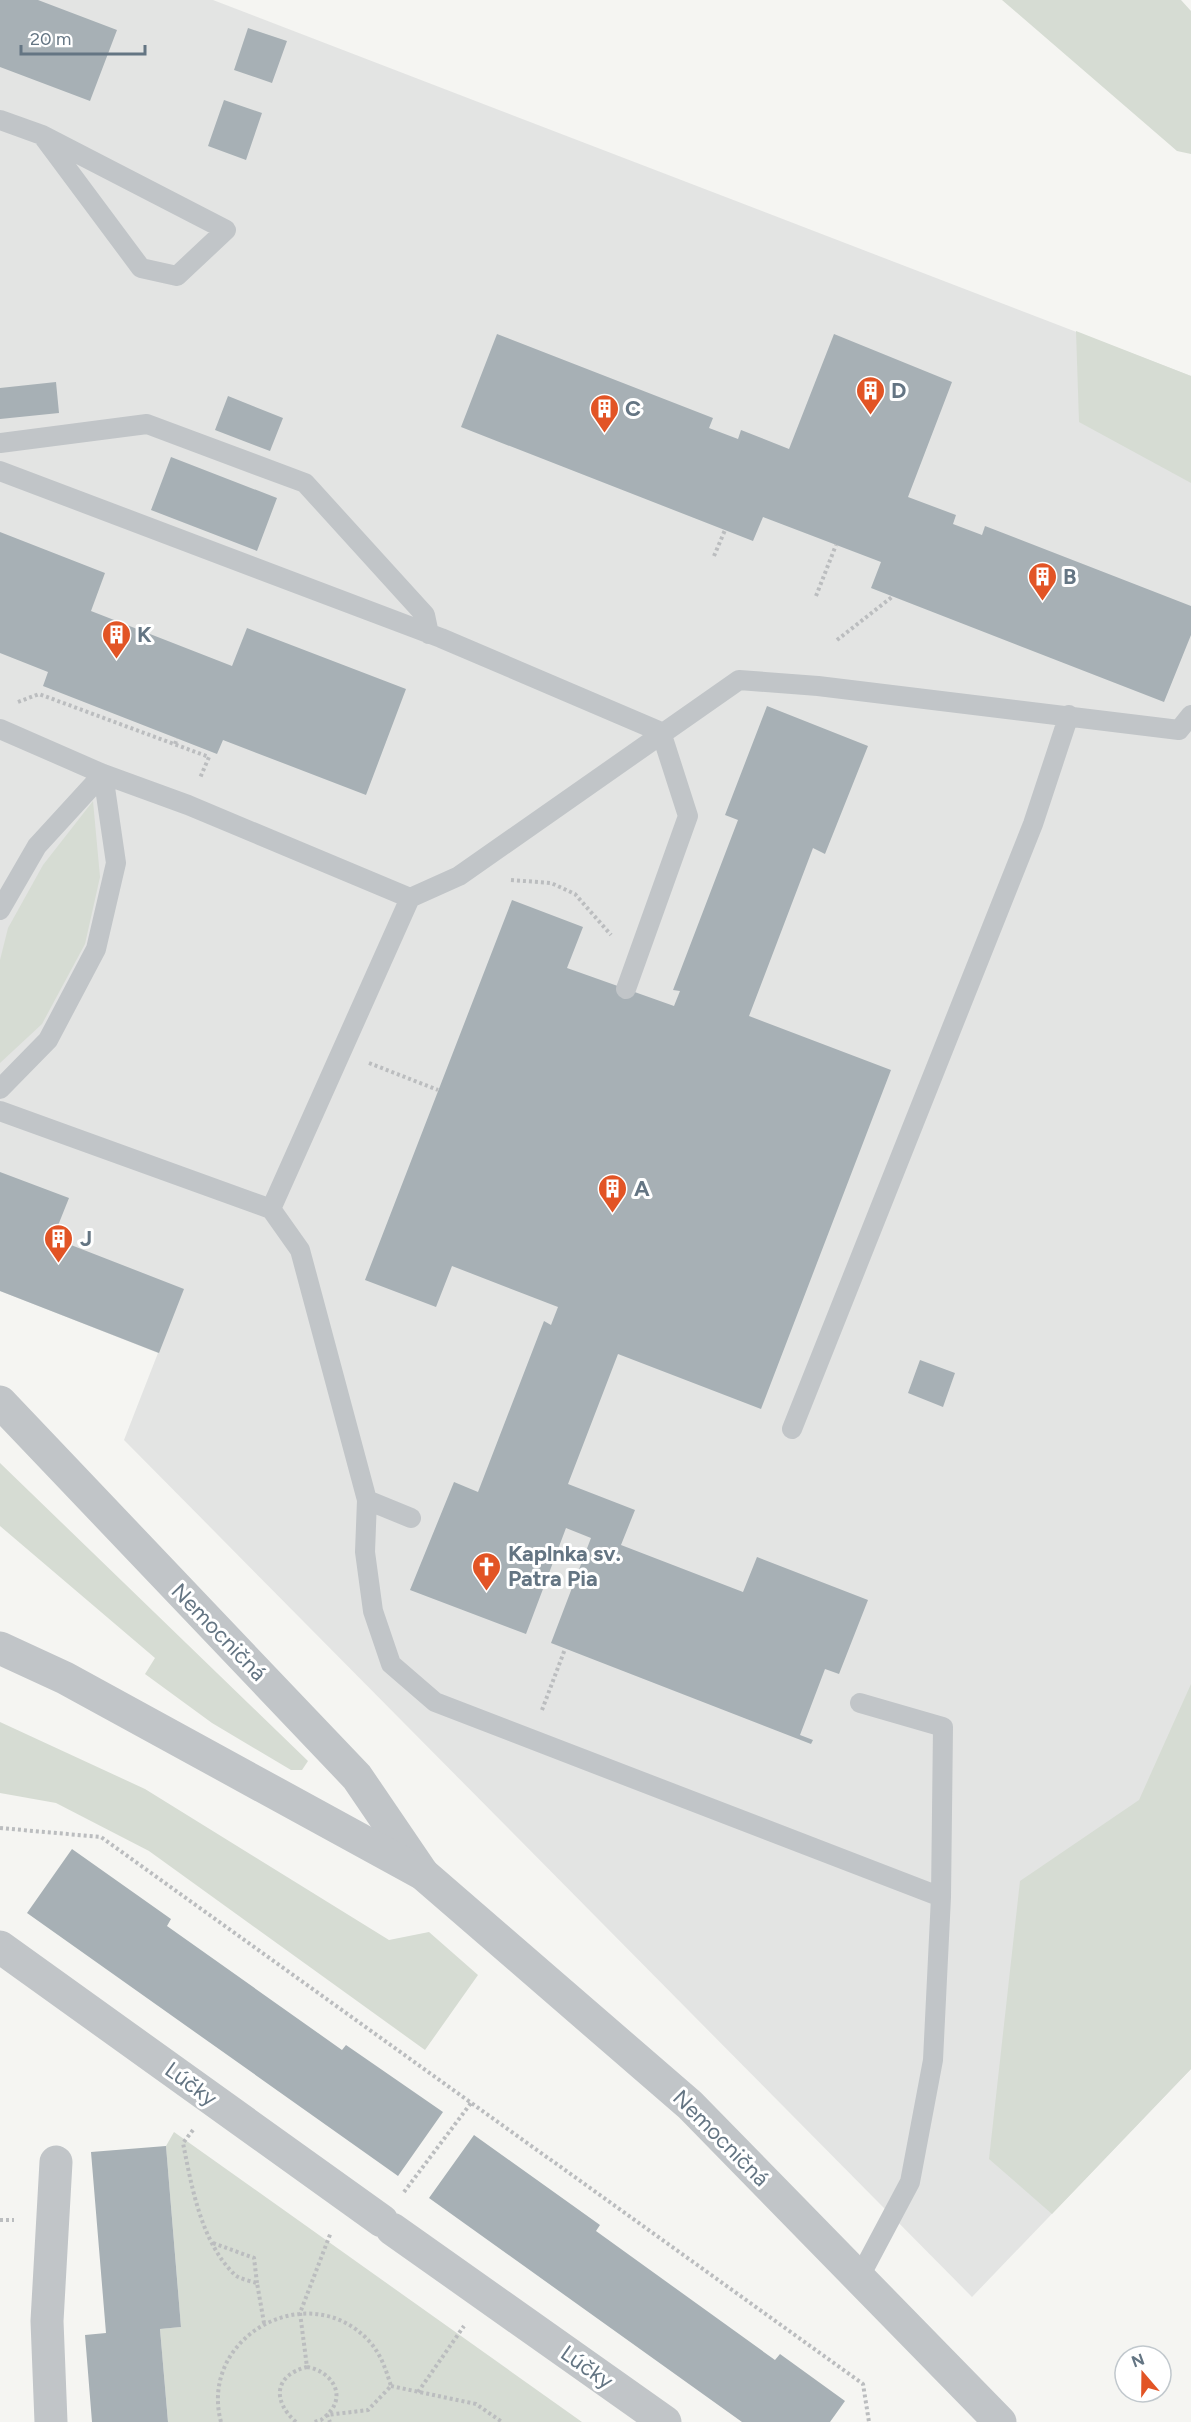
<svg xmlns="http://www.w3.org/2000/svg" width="1191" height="2422" font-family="Figtree,sans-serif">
<rect width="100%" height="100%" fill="#f5f5f2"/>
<!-- built -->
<path fill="#e3e4e3" d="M0 0H213L1191 376V2069L972 2297 124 1440 158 1353 0 1291Z"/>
<!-- green -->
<path fill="#d6dcd3" d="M1002 0H1181L1191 11V154L1177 151Z
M1076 331 1191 376V483L1079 422Z
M93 801 100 877 85 944 42 1024 0 1063V960L8 928 43 865Z
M0 1463 308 1761 302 1770H291L212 1723 145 1674 155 1658 0 1526Z
M1191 1684V2069L1052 2214 989 2159 1020 1881 1139 1800Z
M0 1722 145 1789 389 1940 429 1932 478 1975 425 2050 149 1851 56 1803 0 1793Z
M174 2132 582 2422H168L160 2329 181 2327 166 2146Z"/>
<!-- building -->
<path fill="#a7b0b5" d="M0 0H38L117 30 90 101 0 67Z
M248 28 287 41 272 83 234 70Z
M224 100 262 113 246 160 208 146Z
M497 334 713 418 709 428 738 439 741 430 789 449 834 334 952 382 908 497 956 515 953 524 982 535 985 526 1191 606V635L1164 702 871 588 881 562 763 517 753 541 461 427Z
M56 382 59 413 0 419V388Z
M228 396 283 418 270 451 215 430Z
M171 457 277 498 257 551 151 510Z
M0 532 105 573 91 611 232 666 247 628 406 689 366 795 223 740 217 754 43 686 48 672 0 653Z
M767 706 868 746 825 854 813 848 749 1016 891 1070 761 1409 618 1354 568 1484 635 1510 621 1545 743 1592 757 1557 868 1600 839 1674 825 1669 800 1735 813 1740 811 1744 551 1643 591 1538 566 1528 526 1634 410 1590 454 1482 478 1492 544 1321 551 1325 558 1307 452 1266 436 1307 365 1280 512 900 583 927 567 968 674 1006 680 991 673 990 738 820 725 815Z
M0 1172 69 1198 53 1238 184 1289 159 1353 0 1291Z
M920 1360 955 1373 943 1407 908 1393Z
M72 1849 171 1919 167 1926 342 2050 346 2045 443 2112 398 2176 27 1913Z
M474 2135 600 2225 596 2231 775 2360 780 2354 845 2401 830 2422H742L429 2198Z
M166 2146 181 2327 160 2329 168 2422H92L85 2335 106 2333 91 2152Z"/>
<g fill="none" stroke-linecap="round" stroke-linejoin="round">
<!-- path -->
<path stroke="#bbbdbf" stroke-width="4" stroke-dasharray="3 3" stroke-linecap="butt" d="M714 556 725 530
M816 596 836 545
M837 640 892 597
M18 702 39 694 209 757 200 778
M175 744 177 738
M511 880 551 883 575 894 611 935
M369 1063 438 1090
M542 1710 565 1649
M0 1828 101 1837 863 2384 869 2422
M193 2130 183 2143C192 2188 201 2242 235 2275 240 2279 250 2281 257 2283L264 2323
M404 2192 471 2103
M0 2220H14
M213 2243 254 2258 257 2283
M307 2367C331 2371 348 2395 327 2415L330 2422
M391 2386 476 2404 502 2422
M418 2392 464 2326
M221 2422C198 2336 309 2276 369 2341 381 2354 386 2370 391 2386L368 2410 327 2415 321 2420 314 2422
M296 2422C272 2401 274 2375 307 2367L300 2313 331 2232"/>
<!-- service -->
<path stroke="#c1c5c8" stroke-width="20" d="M0 120 42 135 226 230 177 276 141 268 42 135
M0 443 147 424 305 483 425 615 429 634
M0 471 441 638 661 732 688 816 626 989
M0 729 103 774 188 805 410 898
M0 910 37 846 103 774
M0 1089 48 1040 96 949 116 863 103 774
M0 1111 271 1209 300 1250 367 1500 411 1518
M271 1209 410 898 459 876 739 680 818 686 1179 730 1191 715
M792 1429 1033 824 1069 715
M367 1500 365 1552 373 1611 391 1664 435 1702 941 1897
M859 2278 910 2182 933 2060 941 1897 943 1727 860 1703"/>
<!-- minor -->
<path stroke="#c1c5c8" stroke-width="33" d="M0 1402 357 1777 423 1874
M0 1947 382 2221
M392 2229 665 2422
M51 2422 47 2321 56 2162"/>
<!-- tertiary -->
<path stroke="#c1c5c8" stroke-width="33" d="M0 1648 65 1678 423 1874 690 2105 1000 2422"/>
</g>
<!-- icons -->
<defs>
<symbol id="building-pin" viewBox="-11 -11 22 30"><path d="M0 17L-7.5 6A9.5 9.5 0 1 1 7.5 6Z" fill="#e25425" stroke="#fff"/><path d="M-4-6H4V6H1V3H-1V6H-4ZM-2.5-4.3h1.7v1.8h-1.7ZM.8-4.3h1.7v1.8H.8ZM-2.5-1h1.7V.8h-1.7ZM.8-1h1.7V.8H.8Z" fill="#fff"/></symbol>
<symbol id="church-pin" viewBox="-11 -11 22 30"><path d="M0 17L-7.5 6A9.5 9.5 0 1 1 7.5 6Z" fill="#e25425" stroke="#fff"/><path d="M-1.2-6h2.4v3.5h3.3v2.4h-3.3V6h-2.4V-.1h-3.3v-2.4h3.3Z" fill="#fff"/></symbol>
</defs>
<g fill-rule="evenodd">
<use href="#building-pin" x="854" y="374" width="33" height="45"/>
<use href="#building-pin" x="588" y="392" width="33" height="45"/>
<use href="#building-pin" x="1026" y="560" width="33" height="45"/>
<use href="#building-pin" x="100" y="618" width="33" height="45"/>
<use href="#building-pin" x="596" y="1172" width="33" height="45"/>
<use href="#building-pin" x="42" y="1222" width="33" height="45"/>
<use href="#church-pin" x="470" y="1550" width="33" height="45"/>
</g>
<g text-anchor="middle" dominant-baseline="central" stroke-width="6" stroke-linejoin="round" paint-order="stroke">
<!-- poi labels -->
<g font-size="22" font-weight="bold" fill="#647583" stroke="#fff" text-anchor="start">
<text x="891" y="390">D</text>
<text x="625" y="408">C</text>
<text x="1063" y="576">B</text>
<text x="137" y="634">K</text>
<text x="634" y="1188">A</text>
<text x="80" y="1238">J</text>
<text x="508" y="1553">Kaplnka sv.<tspan x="508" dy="25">Patra Pia</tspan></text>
</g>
<!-- street labels -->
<g font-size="22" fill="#647583" stroke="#fff">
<text transform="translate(219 1632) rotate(46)">Nemocničná</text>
<text transform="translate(191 2084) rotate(36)">Lúčky</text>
<text transform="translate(721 2138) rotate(45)">Nemocničná</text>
<text transform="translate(587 2367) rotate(35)">Lúčky</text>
</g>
</g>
<!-- north arrow -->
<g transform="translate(1143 2374) rotate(340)"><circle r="28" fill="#ffffff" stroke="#c1c8cd" stroke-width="1.5"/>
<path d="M0-4.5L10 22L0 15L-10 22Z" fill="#e25425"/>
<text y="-9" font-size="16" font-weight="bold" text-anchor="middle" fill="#647583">N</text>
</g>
<!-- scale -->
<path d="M21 45v9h124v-9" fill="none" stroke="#647583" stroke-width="3"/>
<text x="30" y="45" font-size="18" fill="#647583" stroke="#ffffff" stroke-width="4.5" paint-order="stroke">20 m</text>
</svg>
